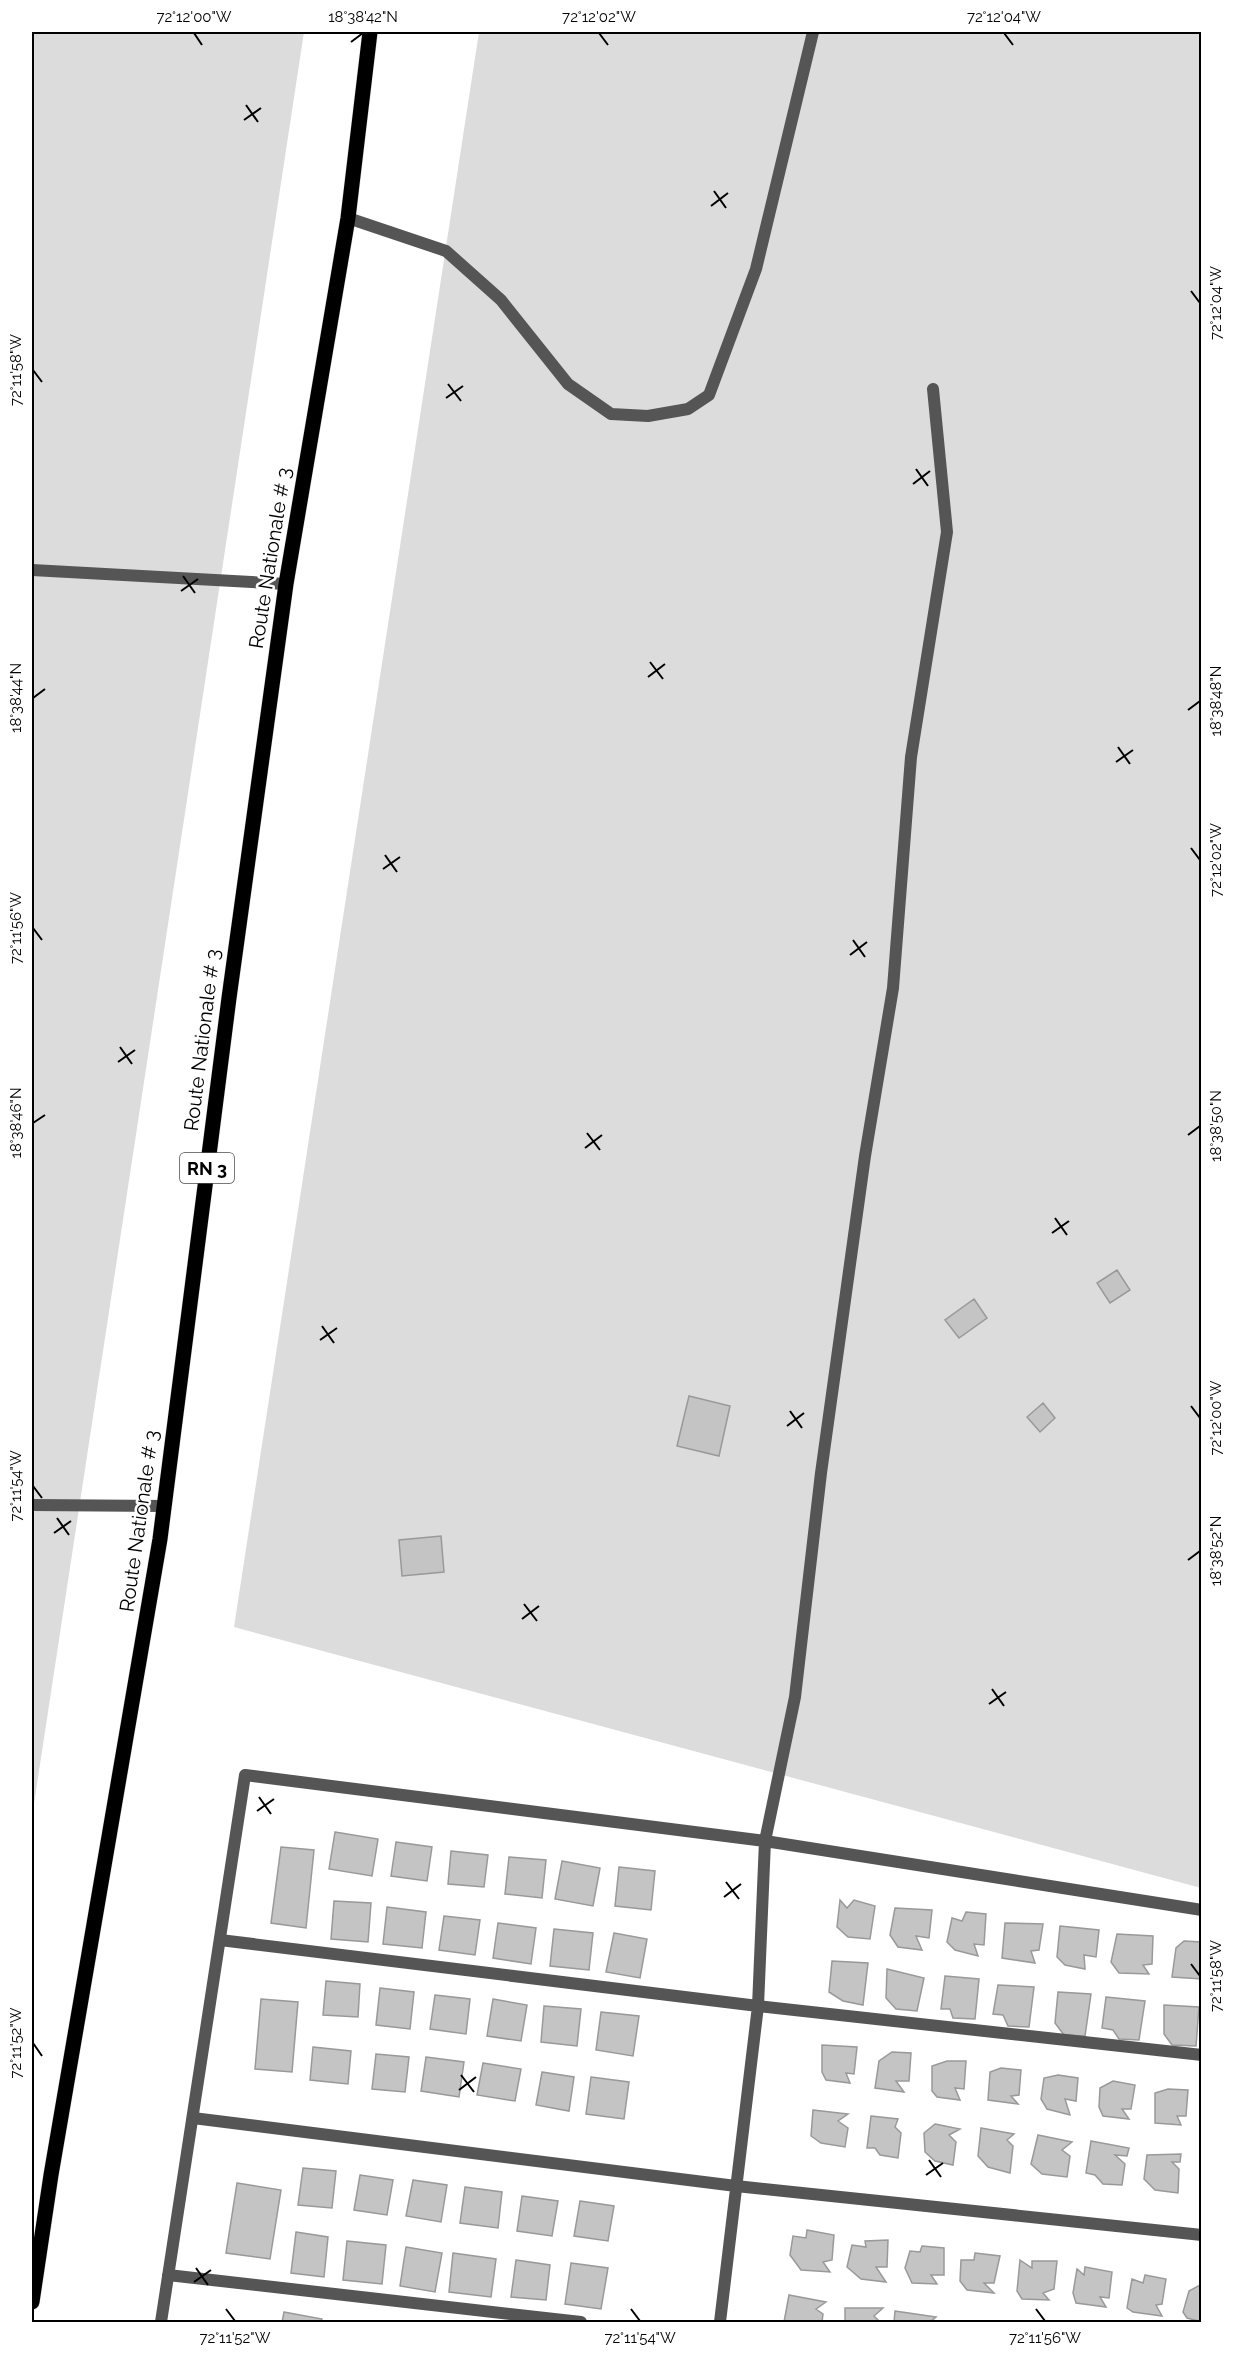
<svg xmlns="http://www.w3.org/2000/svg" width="1233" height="2354" font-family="Raleway,sans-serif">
<rect width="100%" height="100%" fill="#fff"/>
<!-- green -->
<path fill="#dcdcdc" d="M32 32H304L32 1817Z
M479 32H1201V1888L234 1627Z"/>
<!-- building -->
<path fill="#c4c4c4" stroke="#999" stroke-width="1.5" d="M1117 1270 1130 1290 1110 1303 1097 1283Z
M974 1299 987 1318 959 1338 945 1320Z
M689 1396 730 1406 719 1456 677 1446Z
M1043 1403 1055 1418 1040 1432 1027 1417Z
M441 1536 444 1572 402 1576 399 1540Z
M335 1832 378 1839 372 1876 329 1869Z
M396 1842 432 1847 427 1881 391 1876Z
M281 1847 314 1850 306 1928 271 1923Z
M451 1851 488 1855 484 1887 448 1884Z
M509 1857 546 1860 542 1898 505 1894Z
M562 1861 600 1868 593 1906 555 1899Z
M619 1867 655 1871 651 1910 615 1906Z
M840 1900 847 1908 854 1900 875 1906 870 1939 848 1937 837 1927Z
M334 1901 371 1903 368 1942 331 1939Z
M387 1907 426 1912 422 1948 383 1944Z
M895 1908 932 1910 929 1938 916 1936 922 1950 898 1947 890 1935Z
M966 1912 986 1914 984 1945 974 1944 978 1956 955 1950 947 1942 952 1918 962 1921Z
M444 1916 480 1920 475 1955 439 1950Z
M498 1923 536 1928 531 1964 493 1958Z
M1005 1923 1043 1924 1039 1950 1031 1951 1035 1963 1002 1958Z
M1060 1926 1099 1930 1096 1957 1084 1955 1085 1969 1065 1965 1057 1957Z
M554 1929 593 1933 589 1970 550 1966Z
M614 1933 647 1939 640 1978 606 1972Z
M1117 1934 1153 1936 1152 1964 1143 1965 1149 1974 1119 1973 1111 1962Z
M1184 1941 1202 1942V1979L1172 1977 1176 1948Z
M832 1961 868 1963 863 2005 843 2001 829 1992Z
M887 1969 924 1978 917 2011 896 2009 886 1998Z
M945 1976 979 1979 975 2019 953 2018 950 2009H941Z
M326 1981 360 1984 358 2017 323 2015Z
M998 1985 1034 1987 1029 2027 1008 2026 1003 2015 993 2014Z
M380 1988 414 1992 410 2029 376 2025Z
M1058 1992 1091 1994 1085 2036 1064 2035 1055 2023Z
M435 1995 470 1999 466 2034 430 2029Z
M1106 1997 1145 2001 1139 2040 1119 2039 1113 2030 1102 2028Z
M261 1999 298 2002 292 2072 255 2069Z
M493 1999 527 2005 521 2041 487 2036Z
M1164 2005 1199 2007 1196 2046 1172 2045 1164 2034Z
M544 2006 581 2009 577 2046 541 2042Z
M601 2012 639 2016 633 2056 596 2050Z
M822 2045 857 2047 854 2074 846 2073 850 2083 826 2080 822 2072Z
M313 2047 351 2051 348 2084 310 2080Z
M892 2052 911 2053 909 2081H896L904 2092 875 2088 879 2061Z
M376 2054 409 2057 405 2092 372 2089Z
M426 2057 464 2062 459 2097 421 2091Z
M947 2061H966L964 2089 955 2088 960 2100 937 2097 932 2091V2066Z
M483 2063 521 2069 515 2101 477 2095Z
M1001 2068 1021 2070 1019 2095 1011 2096 1018 2104 988 2100 990 2072Z
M542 2072 574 2077 569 2111 536 2105Z
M1058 2075 1078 2078 1076 2101 1065 2099 1070 2115 1047 2109 1041 2099 1044 2078Z
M591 2077 629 2082 624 2119 586 2114Z
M1113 2081 1135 2085 1131 2109H1122L1129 2119 1103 2116 1099 2107 1100 2088Z
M1168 2089 1188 2090 1186 2116H1177L1181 2125 1155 2123V2093Z
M813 2110 848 2114 838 2121 848 2128 845 2147 821 2143 811 2136Z
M871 2116 898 2119 895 2127 901 2133 898 2158 880 2155 875 2148H867Z
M935 2124 960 2129 949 2135 956 2142 953 2165 935 2161 925 2152 924 2133Z
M981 2128 1014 2134 1007 2140 1013 2146 1010 2173 988 2167 978 2156Z
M1038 2135 1072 2142 1062 2150 1070 2156 1067 2177 1042 2174 1031 2164Z
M1091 2141 1129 2148 1127 2156 1115 2155 1125 2164 1122 2185 1103 2184 1095 2175 1086 2173Z
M1181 2154 1180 2162H1172L1179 2169 1178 2193 1155 2190 1144 2179 1147 2155Z
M303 2168 336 2171 332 2208 298 2205Z
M360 2175 393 2180 387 2215 354 2210Z
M413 2180 447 2185 441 2222 406 2216Z
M237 2183 281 2190 270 2259 226 2253Z
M465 2187 502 2192 498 2228 460 2223Z
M522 2196 558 2201 552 2236 517 2231Z
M580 2201 614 2206 608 2241 574 2236Z
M807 2230 834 2235 832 2260 823 2262 830 2272 801 2270 790 2255 793 2236 806 2238Z
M296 2232 328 2237 324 2277 291 2273Z
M888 2240 887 2267H876L886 2282 861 2279 847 2267 852 2245 866 2247 865 2241Z
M347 2241 386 2245 382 2284 343 2280Z
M922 2246 944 2248V2275H931L937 2284 912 2283 905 2268 910 2251 920 2252Z
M406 2247 442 2253 435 2292 400 2286Z
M453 2253 496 2259 491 2297 449 2292Z
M975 2253 1000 2256 994 2283H984L994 2293 967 2290 960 2281 961 2260H974Z
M516 2260 550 2265 546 2300 511 2297Z
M1020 2260 1032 2268V2261H1057L1054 2289 1043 2293 1049 2300 1022 2299 1017 2291Z
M571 2263 608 2268 601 2309 565 2304Z
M1085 2267 1112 2272 1109 2298 1100 2297 1106 2307 1076 2303 1073 2293 1077 2269 1084 2275Z
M1145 2275 1166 2279 1162 2304 1156 2305 1162 2316 1133 2312 1127 2308 1132 2279 1143 2283Z
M1202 2284V2322L1187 2318 1183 2312 1189 2291Z
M789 2295 826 2302 816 2309 823 2314 822 2322H784Z
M845 2308H883L874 2316 880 2322H845Z
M895 2311 936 2317 930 2322H894Z
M284 2312 322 2319 321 2322H282Z"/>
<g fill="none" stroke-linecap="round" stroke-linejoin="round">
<defs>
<path id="primary" d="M32 2302 51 2175 160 1539 229 998 286 584 348 218 370 32"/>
</defs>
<!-- primary casing -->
<use href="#primary" stroke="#dbdbdb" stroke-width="16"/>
<!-- service -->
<path stroke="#555" stroke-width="12" d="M348 218 446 251 501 300 568 384 611 414 648 416 688 409 709 395 756 269 813 32
M32 570 286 584"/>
<!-- minor -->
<path stroke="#555" stroke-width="12" d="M32 1505 164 1506
M220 1940 758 2006 1202 2055
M193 2118 736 2186 1202 2235
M168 2275 581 2322
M161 2322 245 1775 765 1841 1202 1910
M720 2322 758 2006 765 1841 795 1697 821 1473 865 1156 893 988 911 757 947 532 933 389"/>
<!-- primary -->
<use href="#primary" stroke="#000" stroke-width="15"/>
</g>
<!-- ticks -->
<path fill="none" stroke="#000" stroke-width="2" d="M194 33 202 45M599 33 608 45M1004 33 1013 45M351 42 363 33M246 105 258 122M244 120 261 108M714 191 726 208M711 206 728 193M1191 291 1200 303M33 370 42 382M448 384 461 401M446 398 463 386M916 469 928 486M913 484 930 471M183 576 195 593M181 591 198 579M650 662 663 679M648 677 665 664M33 698 45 689M1188 710 1200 701M1118 747 1130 764M1116 762 1133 750M1191 848 1200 860M385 855 397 872M383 869 400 857M33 928 42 940M853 940 865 957M850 955 867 942M120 1047 132 1064M118 1062 135 1050M33 1123 45 1115M587 1133 600 1150M1188 1135 1200 1126M585 1148 602 1135M1055 1218 1067 1235M1052 1233 1069 1221M322 1326 334 1343M320 1340 337 1328M1191 1406 1200 1418M790 1411 802 1428M787 1426 804 1413M33 1486 42 1498M57 1518 69 1535M54 1533 71 1521M1188 1560 1200 1551M524 1604 537 1621M522 1619 539 1606M992 1689 1004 1706M989 1704 1006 1692M259 1797 271 1814M257 1811 274 1799M726 1882 739 1899M724 1897 741 1884M1191 1964 1200 1976M33 2043 42 2056M461 2075 474 2092M459 2090 476 2077M929 2160 941 2177M926 2175 943 2163M196 2268 208 2285M194 2282 211 2270M226 2309 235 2321M631 2309 640 2321M1036 2309 1045 2321"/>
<g text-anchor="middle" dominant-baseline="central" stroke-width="5" stroke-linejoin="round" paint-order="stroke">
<!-- shield labels -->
<rect fill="#fff" stroke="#4c4c4c" stroke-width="1.5" x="180" y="1153" width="54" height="30" rx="4.5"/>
<g font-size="18" font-weight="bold" fill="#000">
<text x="207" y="1168">RN 3</text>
</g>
<!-- street labels -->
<g font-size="20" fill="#000" stroke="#fff">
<text transform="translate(270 558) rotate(-81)">Route Nationale # 3</text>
<text transform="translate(202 1040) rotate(-83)">Route Nationale # 3</text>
<text transform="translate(139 1521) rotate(-82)">Route Nationale # 3</text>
</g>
</g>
<!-- border -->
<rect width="1233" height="2354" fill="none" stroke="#ffffff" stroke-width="66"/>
<rect x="33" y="33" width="1167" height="2288" fill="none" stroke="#000" stroke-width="2"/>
<g font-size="15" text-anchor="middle" fill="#000">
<text x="194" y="22">72°12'00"W</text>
<text x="363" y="22">18°38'42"N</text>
<text x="599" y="22">72°12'02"W</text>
<text x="1004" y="22">72°12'04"W</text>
<text transform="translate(1216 303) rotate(-90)" y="5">72°12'04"W</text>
<text transform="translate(16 370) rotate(-90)" y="5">72°11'58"W</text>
<text transform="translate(16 698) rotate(-90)" y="5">18°38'44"N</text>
<text transform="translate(1216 701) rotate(-90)" y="5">18°38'48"N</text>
<text transform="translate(1216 860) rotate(-90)" y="5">72°12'02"W</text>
<text transform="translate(16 928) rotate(-90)" y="5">72°11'56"W</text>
<text transform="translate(16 1123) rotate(-90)" y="5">18°38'46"N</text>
<text transform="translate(1216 1126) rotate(-90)" y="5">18°38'50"N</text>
<text transform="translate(1216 1418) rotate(-90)" y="5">72°12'00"W</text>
<text transform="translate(16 1486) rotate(-90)" y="5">72°11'54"W</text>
<text transform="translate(1216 1551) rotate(-90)" y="5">18°38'52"N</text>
<text transform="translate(1216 1976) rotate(-90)" y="5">72°11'58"W</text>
<text transform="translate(16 2043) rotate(-90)" y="5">72°11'52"W</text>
<text x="235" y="2343">72°11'52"W</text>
<text x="640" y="2343">72°11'54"W</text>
<text x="1045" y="2343">72°11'56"W</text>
</g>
</svg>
